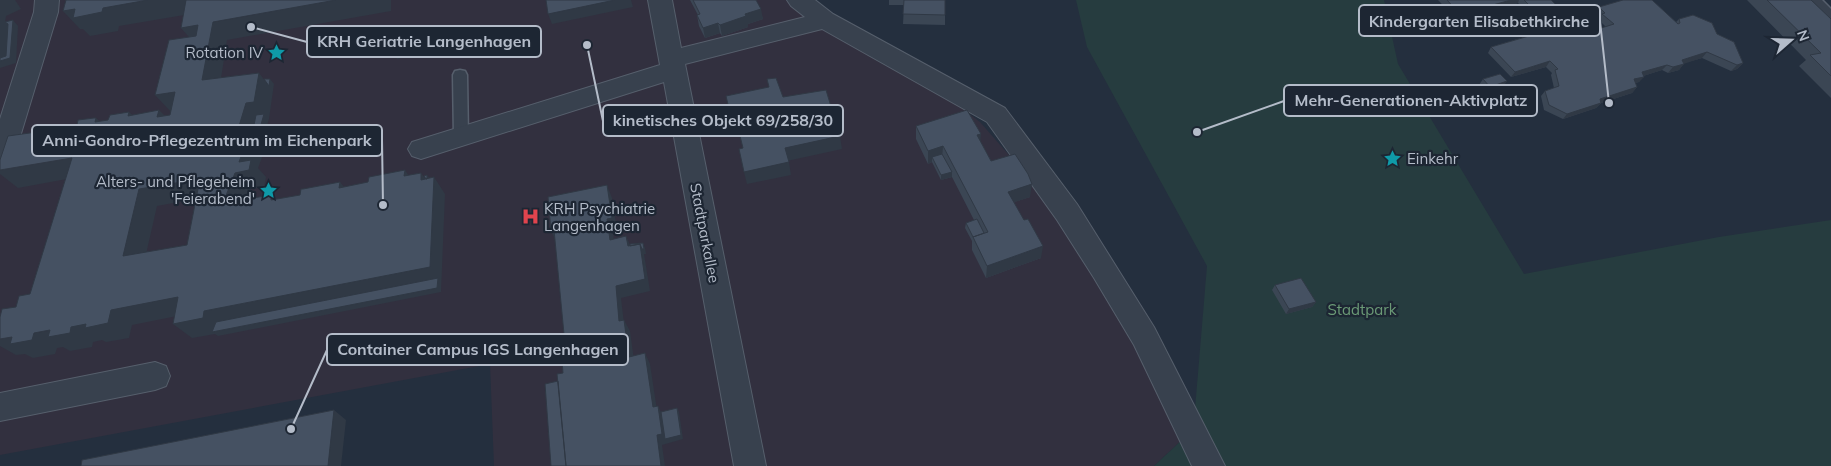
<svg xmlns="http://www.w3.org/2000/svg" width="1831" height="466" font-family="Mulish,sans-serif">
<rect width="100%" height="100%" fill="#242f3e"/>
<!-- medical -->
<path fill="#32303f" d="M0 0H786L954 102 980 122 1009 155 1047 199 1096 271 1183 439 1154 466H494L490 364 0 455Z"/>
<!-- green -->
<path fill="#263c3f" d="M1076 0H1384L1398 64 1524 274 1719 237 1831 220V466H1154L1183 439 1193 433 1207 266 1087 47Z"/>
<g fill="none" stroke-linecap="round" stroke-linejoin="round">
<defs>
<path id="lane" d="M1808 0H1822L1831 9V22L1826 20Z
M460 70 465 71 467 75 468 138 466 142 461 143 456 142 454 138 453 75 455 71Z"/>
<path id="street" d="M35 0H59L58 12 13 160 9 167 0 170V119L34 12Z
M648 0H672L681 48 805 17 791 6 787 0H815L833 14 1005 108 1077 204 1154 327 1225 466H1192L1134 345 1094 278 1057 220 987 122 822 29 685 64 766 466H734L664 82 421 159 412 156 408 149 412 142 660 65Z
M155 362 166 366 170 376 166 386 155 390 0 421V393Z"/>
</defs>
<!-- lane casing -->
<use href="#lane" stroke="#565f6c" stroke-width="3"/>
<!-- street casing -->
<use href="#street" stroke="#565f6c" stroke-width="2"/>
<!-- lane -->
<use href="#lane" fill="#38414e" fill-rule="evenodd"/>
<!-- street -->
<use href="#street" fill="#38414e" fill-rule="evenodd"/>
</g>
<!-- wall -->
<path fill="#3b4654" d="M690 0H756L763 19 748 24V27L722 36 720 33 705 38 699 26 697 15H698Z
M889 0H945V25L903 24 904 5H889Z
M1438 0H1551L1562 11 1598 29 1606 27 1598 19 1600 17 1595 13 1599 7 1676 22 1679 19 1717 34 1743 63 1737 69 1731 71 1702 58 1684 63 1679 70 1668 73 1662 70 1643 76 1639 82 1635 83 1637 87 1632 93 1601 103 1596 108 1563 119 1544 110 1541 96 1545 91 1554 88 1551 75 1552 73 1546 67 1511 77 1488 53 1491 47 1546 31 1518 3 1457 20Z
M1747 0H1811L1831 19V98L1799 66 1806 60Z
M1483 79 1503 87 1486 92 1479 85Z
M916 126 980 141 991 161 1030 197 1014 202 1041 258 986 278 972 250V241L965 228 966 223 974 220 952 177 941 180 932 162 928 164 916 139Z
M1275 285 1316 302 1312 307 1286 314 1272 290Z"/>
<!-- shaded-wall -->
<path fill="#303945" d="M0 0H15L21 9 6 16 5 22 13 20 18 26 16 63 0 68Z
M148 0H193L202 12 119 26 118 31 90 36 83 29H80L63 11 75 9 103 8Z
M336 0H391V11L227 40 219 91 202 80 197 46 181 28Z
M615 0H631L633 7 552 24 548 14Z
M1511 0H1519L1518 3 1457 20 1460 14Z
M761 9 763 19 748 24V27L722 36 720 25 745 14Z
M718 23 720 33 705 38 703 28Z
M415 40 418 46V54L397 59 394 53Z
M1707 52 1702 58 1677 66 1682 60Z
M1550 61 1546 67 1511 77 1515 72Z
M1743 63 1737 69 1731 71 1737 65Z
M1684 64 1679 70 1668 73 1673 67Z
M1667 65 1662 70 1637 78 1642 72Z
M259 73 273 91 269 119 260 148 264 152 258 168 266 177 264 187 251 189 247 200 257 211 225 198 239 162 236 136 246 103Z
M1644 77 1639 82 1629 85 1634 79Z
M270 79 274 84 273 91 269 86Z
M1507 81 1503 87 1486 92 1490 87Z
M1637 87 1632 93 1601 103 1596 108 1563 119 1567 114 1600 99Z
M175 92 172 113 155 95Z
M159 110 176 127 175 128 181 127 183 118 188 123 186 133 174 135 168 128 157 130 156 129 155 132 146 133 128 116 129 112 145 127H150L151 123 152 125 162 123 157 117Z
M735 116 738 130H735L731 117Z
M96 118 113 133 95 122Z
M981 134 980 147 977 135Z
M840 136 842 149 787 161 785 148Z
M943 146 942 159 932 157V162L928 164V151Z
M72 158 83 176 18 188 0 174V170Z
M789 162 791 175 747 184 744 172Z
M405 170 416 187 424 185 421 180V173L427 181V175L431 180 430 186 433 189 432 196 428 190 416 193 404 176Z
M952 172V177L941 180V175Z
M434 177 445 194 441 292 218 336 215 334 192 338 173 324 204 311Z
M200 179 217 195 157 206 142 272 123 256 139 189Z
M340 182 353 198 339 188Z
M1032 184 1030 197 1006 205 1008 192Z
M607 185 612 198 617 230 613 231 615 253 610 240 607 219Z
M271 195 286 211 271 200Z
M554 230 557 243 551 231Z
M626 236 632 249 640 244 643 243 645 248 646 254H644L650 291 621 298 625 332 619 321 616 286 628 246Z
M1043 246 1041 258 986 278 987 266Z
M178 297 197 312 132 325 129 338 106 342 102 340 93 342 92 347 70 351 63 347 57 348 55 354 33 358 25 354 16 355 0 346V339L71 327 111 310Z
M1316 302 1312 307 1286 314 1289 309Z
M624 320 630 331 635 368 629 357Z
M645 353 650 364 658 417 653 407Z
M658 406 663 416 677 408 679 412 683 439 662 445 665 466H661L657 435Z
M334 410 346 420 341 466H328Z"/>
<!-- building -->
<path fill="#455162" stroke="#303945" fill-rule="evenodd" d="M66 0H148L103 8 102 12 73 18 75 9 63 11Z
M186 0H336L213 22 202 80 259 73 254 102 246 103 236 136 249 135 239 162 251 160 249 170 235 173 225 198 242 195 241 200 271 195V200L300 195 301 189H303L340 182 339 188 368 182 369 177 405 170 404 176 421 173V180L434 177 430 267 204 311 203 318 173 324 178 297 111 310 108 323 85 328 86 324 71 327 70 333 48 337 50 330 34 333 32 340 10 344 12 337 0 339V317L2 309 16 307 19 296 30 294 72 158 0 170V160L8 136 59 129 77 125 78 120 94 118H96L95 122 108 120 110 115 129 112 128 116 159 110 157 117 170 115 175 92 155 95 169 40 196 36 198 25 181 28ZM200 179 187 245 123 256 139 189Z
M546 0H615L548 14Z
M693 0H756L761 9 745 14 746 16 720 25 718 23 703 28 697 15 700 14Z
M904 0H945V15L903 14Z
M1447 0H1511L1460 14Z
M1524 0H1551L1562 11 1574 7 1598 29 1614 24 1602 14 1605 13 1599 7 1623 0H1652L1678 24 1680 23 1679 19 1693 15 1712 23 1717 34 1734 42 1743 63 1737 65 1707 52 1682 60 1684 64 1673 67 1667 65 1642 72 1644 77 1634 79 1637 87 1600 99 1601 103 1567 114 1549 105 1545 91 1559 86 1555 70 1558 69 1550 61 1515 72 1491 47 1553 29Z
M1767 0H1811L1831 19V76L1810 55 1821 53Z
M13 20 10 58 0 61V58L6 56 8 24 5 22Z
M1500 74 1507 81 1490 87 1483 79Z
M776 78 783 97 826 90 840 136 785 148 789 162 744 172 739 149 743 148 735 116 731 117 726 96 769 87 767 79Z
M264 79H270L269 86Z
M967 110 981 134 977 135 991 161 1015 154 1028 174 1032 184 1008 192 1024 220 1028 219 1043 246 987 266 973 237 988 232 943 146 928 151 916 126Z
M264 114 256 142 251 137 253 130 256 115Z
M942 154 952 172 941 175 932 157Z
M427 175V179H426L424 176Z
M607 185 612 218 607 219 610 240 626 236 628 246 640 244 645 279 616 286 619 321 624 320 629 357 645 353 653 407 658 406 662 434 657 435 661 466H566L557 374 563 373 560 335 564 334 554 230 551 231 548 197Z
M977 219 984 233 973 237 966 223Z
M643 243 644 249H642L640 244 630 246V244Z
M438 278 437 288 212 332 216 322Z
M1301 278 1316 302 1289 309 1275 285Z
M558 381 566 466H551L545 384Z
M677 408 681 435 665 439 661 412Z
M334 410 328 466H81L82 460Z"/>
<!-- icons -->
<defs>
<symbol id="sight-bare" viewBox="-9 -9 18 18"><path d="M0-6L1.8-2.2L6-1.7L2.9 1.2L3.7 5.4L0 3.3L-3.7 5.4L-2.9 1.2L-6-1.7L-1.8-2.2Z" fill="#0f9aa8" stroke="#1d2633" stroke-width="2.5" paint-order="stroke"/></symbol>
<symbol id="hospital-bare" viewBox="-9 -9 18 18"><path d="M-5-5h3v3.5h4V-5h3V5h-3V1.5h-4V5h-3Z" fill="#e0444e" stroke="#1d2633" stroke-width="2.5" paint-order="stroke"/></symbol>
</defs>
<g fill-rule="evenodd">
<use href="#sight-bare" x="264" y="40" width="25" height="25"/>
<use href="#sight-bare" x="1380" y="146" width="25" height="25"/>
<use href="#sight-bare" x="256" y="178" width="25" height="25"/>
<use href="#hospital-bare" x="518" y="204" width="25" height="25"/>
</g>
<g text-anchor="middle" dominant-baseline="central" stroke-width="4.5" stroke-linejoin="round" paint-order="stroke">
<!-- poi labels -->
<g font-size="15" fill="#b4bcc9" stroke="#1d2633" text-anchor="end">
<text x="263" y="52">Rotation IV</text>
<text x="1407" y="158" text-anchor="start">Einkehr</text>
<text x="255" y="181">Alters- und Pflegeheim<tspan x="255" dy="17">'Feierabend'</tspan></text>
<text x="544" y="208" text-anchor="start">KRH Psychiatrie<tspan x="544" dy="17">Langenhagen</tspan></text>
</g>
<!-- street labels -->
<g font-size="15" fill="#b4bcc9" stroke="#1d2633">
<text transform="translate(705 233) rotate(79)">Stadtparkallee</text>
</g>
<!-- park labels -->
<g font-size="15" fill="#6b9a76" stroke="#1d2633">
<text x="1362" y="309">Stadtpark</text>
</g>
</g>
<!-- callouts -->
<path fill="none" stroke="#b4bcc9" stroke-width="2" d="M1609 103L1600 21M251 27L307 42M1197 132L1284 101M587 45L603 121M383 205L382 140M291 429L327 350"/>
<g fill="#b4bcc9" stroke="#1d2633" stroke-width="2">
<circle cx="1609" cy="103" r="5"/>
<circle cx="251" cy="27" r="5"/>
<circle cx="1197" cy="132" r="5"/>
<circle cx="587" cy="45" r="5"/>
<circle cx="383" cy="205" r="5"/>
<circle cx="291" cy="429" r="5"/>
</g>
<g fill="#1d2633" stroke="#b4bcc9" stroke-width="2">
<rect x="1359" y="5" width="241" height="31" rx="5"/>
<rect x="307" y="26" width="234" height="31" rx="5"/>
<rect x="1284" y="85" width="253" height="31" rx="5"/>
<rect x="603" y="105" width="240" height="31" rx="5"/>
<rect x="32" y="125" width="350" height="31" rx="5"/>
<rect x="327" y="334" width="301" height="31" rx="5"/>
</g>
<g font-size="16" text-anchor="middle" font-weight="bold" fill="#b4bcc9">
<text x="1479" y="27">Kindergarten Elisabethkirche</text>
<text x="424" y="47">KRH Geriatrie Langenhagen</text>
<text x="1411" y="106">Mehr-Generationen-Aktivplatz</text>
<text x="723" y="126">kinetisches Objekt 69/258/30</text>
<text x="207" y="146">Anni-Gondro-Pflegezentrum im Eichenpark</text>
<text x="478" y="355">Container Campus IGS Langenhagen</text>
</g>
<!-- north arrow -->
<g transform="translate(1791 40) rotate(70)" stroke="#1d2633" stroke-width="4" paint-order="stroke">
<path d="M0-4L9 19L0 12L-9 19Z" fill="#b4bcc9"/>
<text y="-8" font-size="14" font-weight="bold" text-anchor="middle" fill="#b4bcc9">N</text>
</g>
</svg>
